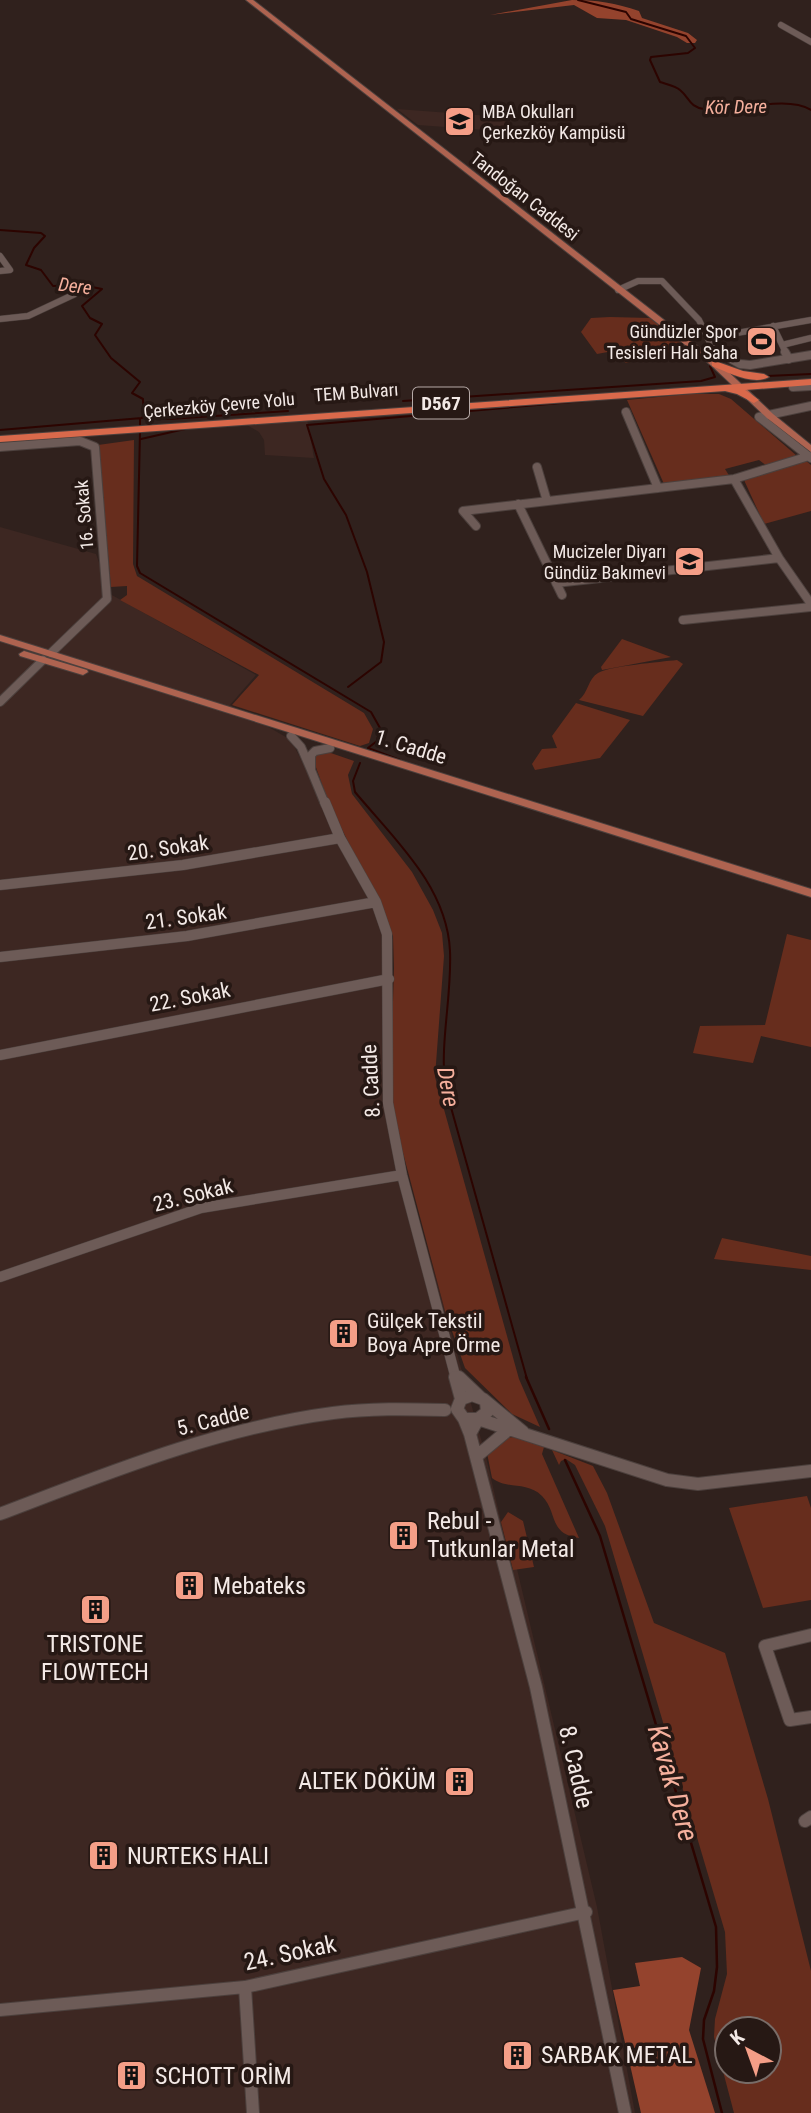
<svg xmlns="http://www.w3.org/2000/svg" width="811" height="2113" font-family="'Roboto Condensed',sans-serif">
<rect width="100%" height="100%" fill="#30211d"/>
<!-- built -->
<path fill="#3d2722" d="M397 109 503 117 513 132 418 125Z
M307 419 314 458 265 455 264 440 259 432 247 425Z
M0 527 96 554 110 594 256 675 230 705 291 740 393 940 387 1104 486 1457 512 1569H517L597 1907 635 2113H0Z"/>
<!-- green -->
<path fill="#672d1d" fill-rule="evenodd" d="M610 317 650 318 688 347 626 363 613 351 597 354 581 332 591 318Z
M689 394H719L731 399 797 456 767 466 759 460 725 469 730 477 664 484 627 400Z
M134 440 133 564 137 576 364 713 373 729 369 743 360 746 232 705 259 675 120 600 127 595V586L111 587 98 445Z
M805 460 811 465V511L764 524 744 480Z
M622 639 671 657 602 670 601 667Z
M677 660 683 664 643 716 579 700C588 693 588 679 598 673 610 666 660 662 677 660Z
M576 703 630 720 600 758 535 770 532 764 542 749 557 748 552 736Z
M325 751 354 761 348 775 352 794 412 872 433 910 442 933 444 956 435 1077 519 1379 540 1427 512 1414 465 1368 445 1311 390 1104 394 968 393 936 327 798 313 759 316 753Z
M787 934 811 940V1047L761 1036 753 1063 693 1053 700 1026 765 1025Z
M722 1238 811 1256V1270L714 1259Z
M515 1437 544 1447 542 1454 579 1538C548 1534 558 1512 542 1496 527 1481 507 1490 492 1478L487 1453 503 1438Z
M552 1450 593 1466 607 1493 654 1623 725 1653 768 1799 811 1971V2113H734L714 2037 715 2019 727 1974 725 1932 605 1526 575 1465 566 1459 561 1461 559 1465ZM769 2029V2071H727V2029Z
M807 1496 811 1508V1600L763 1608 729 1508Z
M508 1512 523 1521 534 1567 513 1570 501 1522Z"/>
<!-- forest -->
<path fill="#94432d" d="M572 0C596 0 616 3 639 11L642 18 688 33 697 40 695 43H687L677 37 626 20 597 18 574 5 490 15Z
M682 1957 701 1968 689 2030 715 2113H641L613 1990 640 1986 635 1963Z"/>
<g fill="none" stroke-linecap="round" stroke-linejoin="round">
<!-- stream-far1 -->
<path stroke="#2c0400" stroke-width="2" d="M578 0 626 12 631 19 686 36 695 48 688 53 651 57 650 60 660 82C666 84 676 86 680 90 690 98 689 107 704 109 735 113 785 94 811 110
M0 230 41 233 45 236 34 248 26 265 41 270 53 286 82 285 102 289 82 306 90 318 102 324 95 335 111 358 140 382 132 393 143 399 144 416 140 419V427
M767 376 811 374
M403 401 701 381 715 377 710 366
M144 416 169 419 288 411
M0 430 142 418
M140 432 137 566 140 573 371 712 380 728 377 741 368 748 400 760
M141 439 185 429
M348 687 381 662 384 642 367 572 346 515 324 479 307 425 584 401
M360 763 353 781 355 792C394 839 447 886 450 951 452 996 440 1040 445 1086L527 1379"/>
<!-- stream -->
<path stroke="#2c0400" stroke-width="2.5" d="M526 1377 549 1429
M565 1460 600 1536 716 1927 717 1967 714 1991 704 2020 703 2039 722 2113"/>
<defs>
<path id="minor-far3" d="M781 25 811 42
M0 256 10 270 0 271
M618 290 638 281H662L699 320 715 353
M0 319 28 316 75 294
M773 326 786 353
M708 338 811 320
M782 345 811 338"/>
<path id="minor-far2" d="M714 352 718 359
M785 352 789 359
M714 360 726 356 740 364 750 365 811 355
M793 387 811 386
M811 406 759 417 811 458
M626 412 658 488
M0 447 80 441 95 447 107 599 51 653
M537 467 547 501
M518 504 562 595
M476 526 463 511 734 479 809 456
M779 558 811 604
M556 583 779 558 734 479
M683 620 811 607
M0 702 43 660
M291 736 301 747 311 770V755L315 751 330 748
M311 770 325 804"/>
<path id="minor-far1" d="M325 802 340 838 376 902 387 934 388 1103 402 1175 456 1379
M0 885 183 865 340 838
M0 957 187 936 376 902
M0 1055 389 979
M0 1277 201 1208 402 1175
M455 1374 462 1379"/>
<path id="minor" d="M455 1377 461 1399
M459 1377 480 1397
M486 1402 487 1412 478 1419H464L457 1409 461 1399 472 1395 483 1399 523 1432
M464 1419 470 1434 478 1419 667 1480 698 1484 811 1471
M470 1434 536 1687 625 2113
M477 1456 508 1430
M0 1514C108 1473 218 1428 333 1413 370 1408 407 1409 445 1410
M811 1635 765 1646 790 1720 811 1717
M805 1821 811 1817
M245 1987 253 2113
M0 2010 245 1987 586 1912"/>
<path id="major" d="M246 0H253L718 362 773 414 811 445V452L767 418 712 366Z
M0 635 811 889V897L0 641Z
M24 651 87 670 88 672 83 675 20 656 19 654Z"/>
<path id="highway" d="M715 361 743 371 764 374 769 377C754 386 727 372 712 366V362Z
M811 379V385L745 390 759 400 754 403 737 394 725 391 0 442V436Z"/>
</defs>
<!-- minor-far3 casing -->
<use href="#minor-far3" stroke="#4c403d" stroke-width="7"/>
<!-- minor-far2 casing -->
<use href="#minor-far2" stroke="#4c403d" stroke-width="10"/>
<!-- minor-far1 casing -->
<use href="#minor-far1" stroke="#4c403d" stroke-width="11"/>
<!-- minor casing -->
<use href="#minor" stroke="#4c403d" stroke-width="14"/>
<!-- major casing -->
<use href="#major" stroke="#4c403d" stroke-width="2"/>
<!-- highway casing -->
<use href="#highway" stroke="#4c403d" stroke-width="2"/>
<!-- minor-far3 -->
<use href="#minor-far3" stroke="#6d5b57" stroke-width="6"/>
<!-- minor-far2 -->
<use href="#minor-far2" stroke="#6d5b57" stroke-width="8"/>
<!-- minor-far1 -->
<use href="#minor-far1" stroke="#6d5b57" stroke-width="10"/>
<!-- minor -->
<use href="#minor" stroke="#6d5b57" stroke-width="12"/>
<!-- major -->
<use href="#major" fill="#ae6350" fill-rule="evenodd"/>
<!-- highway -->
<use href="#highway" fill="#d9694b" fill-rule="evenodd"/>
</g>
<!-- icons -->
<defs>
<symbol id="school-square" viewBox="-11 -11 22 22"><rect x="-9" y="-9" width="18" height="18" rx="4" fill="#f49e87" stroke="#261814"/><path d="M0-5L7-2L0 1L-7-2ZM-4 1L0 2.5L4 1V4Q0 6-4 4Z" fill="#111"/></symbol>
<symbol id="stadium-square" viewBox="-11 -11 22 22"><rect x="-9" y="-9" width="18" height="18" rx="4" fill="#f49e87" stroke="#261814"/><path d="M0-5a6.5 5 0 1 0 0 10a6.5 5 0 1 0 0-10ZM-3.5-1.8h7v3.6h-7Z" fill="#111"/></symbol>
<symbol id="building-square" viewBox="-11 -11 22 22"><rect x="-9" y="-9" width="18" height="18" rx="4" fill="#f49e87" stroke="#261814"/><path d="M-4-6H4V6H1V3H-1V6H-4ZM-2.5-4.3h1.7v1.8h-1.7ZM.8-4.3h1.7v1.8H.8ZM-2.5-1h1.7V.8h-1.7ZM.8-1h1.7V.8H.8Z" fill="#111"/></symbol>
</defs>
<g fill-rule="evenodd">
<use href="#school-square" x="442" y="104" width="35" height="35"/>
<use href="#stadium-square" x="744" y="324" width="35" height="35"/>
<use href="#school-square" x="672" y="544" width="35" height="35"/>
<use href="#building-square" x="326" y="1316" width="35" height="35"/>
<use href="#building-square" x="386" y="1518" width="35" height="35"/>
<use href="#building-square" x="172" y="1568" width="35" height="35"/>
<use href="#building-square" x="78" y="1592" width="35" height="35"/>
<use href="#building-square" x="442" y="1764" width="35" height="35"/>
<use href="#building-square" x="86" y="1838" width="35" height="35"/>
<use href="#building-square" x="500" y="2038" width="35" height="35"/>
<use href="#building-square" x="114" y="2058" width="35" height="35"/>
</g>
<g text-anchor="middle" dominant-baseline="central" stroke-width="7" stroke-linejoin="round" paint-order="stroke">
<!-- far-poi labels -->
<g font-size="18" fill="#f3e9e6" stroke="#261814" text-anchor="end">
<text x="482" y="111" text-anchor="start">MBA Okulları<tspan x="482" dy="21">Çerkezköy Kampüsü</tspan></text>
<text x="738" y="331">Gündüzler Spor<tspan x="738" dy="21">Tesisleri Halı Saha</tspan></text>
<text x="666" y="551">Mucizeler Diyarı<tspan x="666" dy="21">Gündüz Bakımevi</tspan></text>
</g>
<!-- far-street labels -->
<g font-size="18" fill="#f3e9e6" stroke="#261814">
<text transform="translate(525 196) rotate(38)">Tandoğan Caddesi</text>
<text transform="translate(356 392) rotate(-4)">TEM Bulvarı</text>
<text transform="translate(219 405) rotate(-5)">Çerkezköy Çevre Yolu</text>
<text transform="translate(84 515) rotate(-95)">16. Sokak</text>
</g>
<!-- far-water labels -->
<g font-size="19" font-style="italic" fill="#f6b09d" stroke="#261814">
<text transform="translate(736 107) rotate(-1)">Kör Dere</text>
<text transform="translate(75 286) rotate(7)">Dere</text>
</g>
<!-- shield labels -->
<rect fill="#261814" stroke="#b6aaa7" stroke-width="2" x="413" y="387.5" width="56" height="31" rx="5"/>
<g font-size="19" font-weight="bold" fill="#f3e9e6">
<text x="441" y="403">D567</text>
</g>
<!-- street labels -->
<g font-size="21" fill="#f3e9e6" stroke="#261814">
<text transform="translate(411 747) rotate(17)">1. Cadde</text>
<text transform="translate(168 848) rotate(-8)">20. Sokak</text>
<text transform="translate(186 917) rotate(-8)">21. Sokak</text>
<text transform="translate(190 997) rotate(-11)">22. Sokak</text>
<text transform="translate(371 1081) rotate(-93)">8. Cadde</text>
<text transform="translate(193 1195) rotate(-14)">23. Sokak</text>
<text transform="translate(213 1420) rotate(-14)">5. Cadde</text>
</g>
<!-- poi labels -->
<g font-size="21" fill="#f3e9e6" stroke="#261814" text-anchor="start">
<text x="367" y="1321">Gülçek Tekstil<tspan x="367" dy="24">Boya Apre Örme</tspan></text>
</g>
<!-- water labels -->
<g font-size="23" font-style="italic" fill="#f6b09d" stroke="#261814">
<text transform="translate(448 1087) rotate(80)">Dere</text>
</g>
<!-- near-poi labels -->
<g font-size="24" fill="#f3e9e6" stroke="#261814" text-anchor="start">
<text x="427" y="1521">Rebul -<tspan x="427" dy="28">Tutkunlar Metal</tspan></text>
<text x="213" y="1586">Mebateks</text>
<text x="95" y="1644" text-anchor="middle">TRISTONE<tspan x="95" dy="28">FLOWTECH</tspan></text>
<text x="436" y="1781" text-anchor="end">ALTEK DÖKÜM</text>
<text x="127" y="1856">NURTEKS HALI</text>
<text x="541" y="2055">SARBAK METAL</text>
<text x="155" y="2076">SCHOTT ORİM</text>
</g>
<!-- near-street labels -->
<g font-size="24" fill="#f3e9e6" stroke="#261814">
<text transform="translate(576 1767) rotate(77)">8. Cadde</text>
<text transform="translate(290 1953) rotate(-12)">24. Sokak</text>
</g>
<!-- near-water labels -->
<g font-size="28" font-style="italic" fill="#f6b09d" stroke="#261814">
<text transform="translate(673 1783) rotate(74)">Kavak Dere</text>
</g>
</g>
<!-- north arrow -->
<g transform="translate(748 2050) rotate(319)"><circle r="33" fill="#261814" stroke="#786c68" stroke-width="2"/>
<path d="M0-5L12 26L0 18L-12 26Z" fill="#f49e87"/>
<text y="-10" font-size="19" font-weight="bold" text-anchor="middle" fill="#f3e9e6">K</text>
</g>
</svg>
